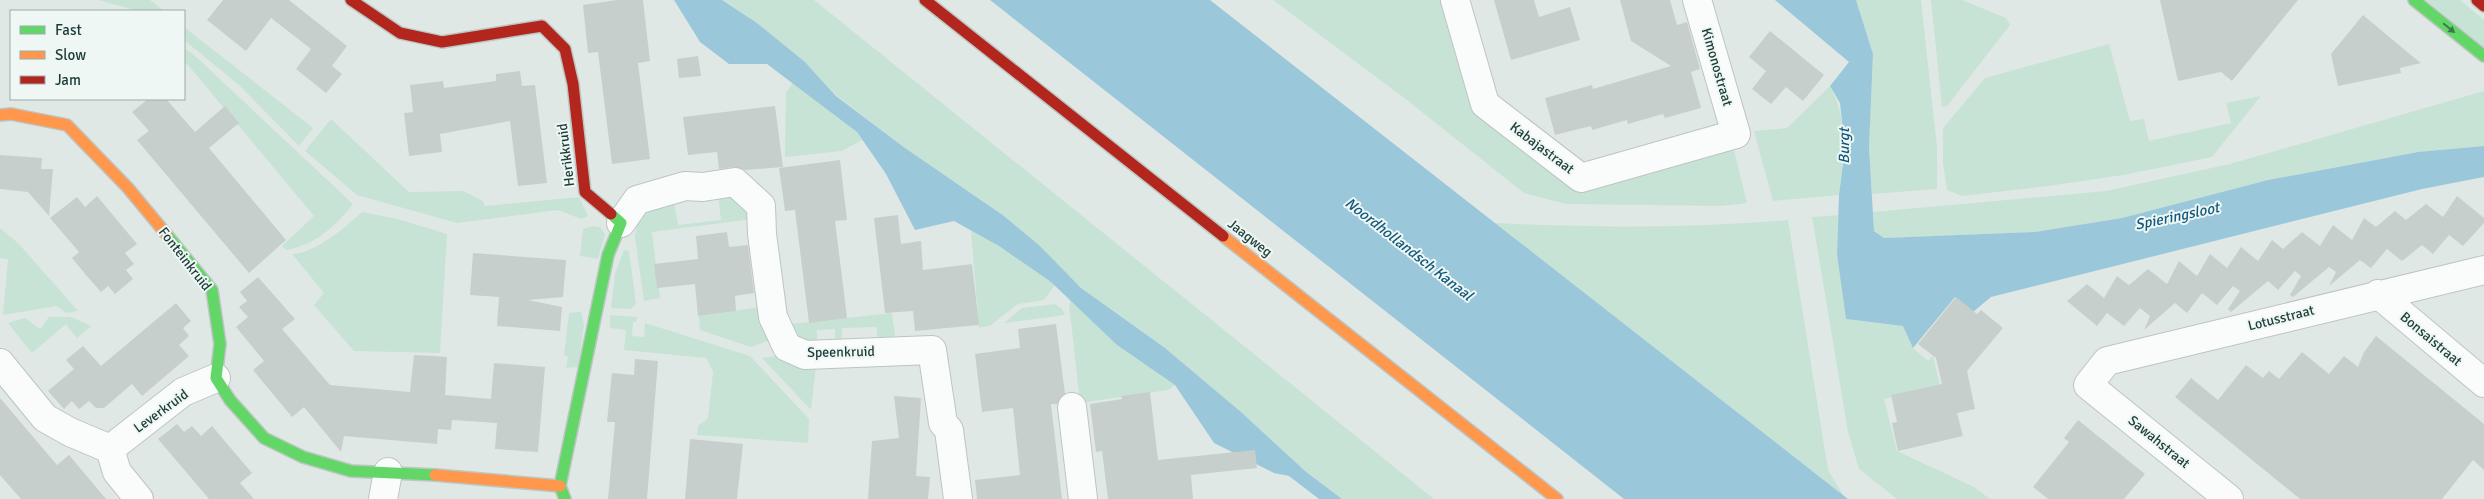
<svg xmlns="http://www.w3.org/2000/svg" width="2484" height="499" font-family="Signika,sans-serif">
<rect width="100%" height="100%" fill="#e0e8e6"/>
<!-- green -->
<path fill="#c7e3d5" d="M99 0H150L164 11H138Z
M722 0H814L1434 499H1342L1305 471 1241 412 1165 348 1081 288 1040 246 1004 216 905 148 836 95 805 62 757 23Z
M1273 0H1442L1472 95 1474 111 1573 187 1733 146 1747 203 1721 206 1566 204 1524 193 1403 97Z
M1856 0H1921L1937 148V189L1872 194 1869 147 1873 54Z
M1931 0H1962L2006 18 2010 25 1947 106 1942 107Z
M2426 0H2460L2484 20V47Z
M184 27 313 128 299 146 239 85 184 40Z
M2109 44 2130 121 2144 119 2149 141 2231 123 2226 103 2261 96 2212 157 2123 175 2048 186 1962 196 1947 190 1943 163V128L1985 78Z
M184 48 193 54 353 204C335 227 315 245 286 250L282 246 314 216 188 65 184 63Z
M793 82 857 132 862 140 842 151 785 157 786 93Z
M1830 86C1849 121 1844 156 1839 195L1773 201 1754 131 1787 128Z
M2484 91V146L2418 152 2268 180 2122 218 2035 232 1884 238 1874 231 1873 212 2106 191 2230 164Z
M331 119 409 192 463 191 483 201 485 206 579 197 588 216 581 219 558 210 457 223 357 195 305 151Z
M727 194 739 198 752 219 652 232 660 298 644 301 635 237 638 218 655 208 674 203 678 225 721 220 718 195Z
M362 212 398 219 447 234 440 353 354 351 314 305 324 293 292 254C314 254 346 227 362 212Z
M1838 215 1837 254 1846 319 1903 326 1913 348 1928 361 1933 356 1940 386 1884 399 1897 451 1974 487 1990 499H1897L1859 469 1848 432 1812 217Z
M1788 220 1826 458 1829 472 1844 496 1495 223C1592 228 1691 228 1788 220Z
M593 226 600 227 605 234 598 259 580 256 583 229Z
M0 228 18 243 78 311 66 313 57 306 3 315 8 259 0 258Z
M971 230 999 246 1051 282 1055 285 1044 300 1018 304 991 325 979 328Z
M624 250 629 251 636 304 631 309 611 308 615 274Z
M1071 300 1117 345 1175 385 1168 390 1080 403 1069 304Z
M1055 304 1062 309 1065 315 1004 323 1022 308Z
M761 307 775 338 751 347 700 330 699 316Z
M581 312 584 325 578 367 566 368 568 357 564 355 569 313Z
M892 313 895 335 892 339 877 343V327L842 328 841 344H835V329L817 330V345L796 337 791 324Z
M610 315 637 317 636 322H633L632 336 644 337 645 323 750 356 809 419 808 443 697 435 698 426 708 418 713 372 706 358 624 350 626 330 610 328Z
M49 317H71L91 326 77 338 66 324 32 353 8 323 25 318 40 329Z
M776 356 816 366 811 410 762 358Z"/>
<!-- water -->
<path fill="#9bc7db" d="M674 0H722L757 23 805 62 836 96 905 148 1004 216 1040 246 1081 288 1165 348 1241 412 1305 471 1342 499H1319L1289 476 1274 473 1214 443 1175 385 1117 345 1051 282 999 246 954 221 915 230 886 174 857 132 767 64H729L700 42Z
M990 0H1210L1848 499H1624Z
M1775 0H1856L1873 54 1869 147 1874 231 1884 238 2035 232 2122 218 2268 180 2418 152 2484 146V177L2422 189 1991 297 1973 312 1955 297 1913 348 1903 326 1846 319 1837 254 1839 195 1845 148 1840 103 1830 86 1849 62Z"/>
<!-- building -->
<path fill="#c7cfcd" d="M223 0H289L347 46 332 66 342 74 326 93 296 69 311 49 271 18 246 51 207 20Z
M617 0H643L650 61 638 63 650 159 612 164 598 52 588 53 583 5Z
M1494 0H1534L1539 17 1570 7 1580 40 1511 60Z
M1620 0H1670L1677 25 1687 22 1700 69 1691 72 1701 108 1665 118 1663 114 1628 124 1627 120 1592 130 1591 126 1555 135 1545 98 1592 85 1593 89 1671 66 1631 41Z
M2160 0H2298L2232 81 2221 72 2178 81Z
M2363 15 2412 56 2421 63 2400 68 2401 73 2338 86 2331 54Z
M1770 31 1824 75 1803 101 1786 87 1771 104 1752 89 1766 71 1749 57Z
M698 56 701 76 679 78 677 59Z
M520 71 522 86 535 85 547 183 518 186 510 121 440 134 442 152 409 156 404 113 413 112 410 85 443 81 444 88 496 81V74Z
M148 99H166L195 132 225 106 239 123 209 148 286 240 249 273 137 140 149 131 132 112Z
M775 106 783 167 745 170 733 167 719 169 717 152 688 155 683 117Z
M0 155 42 158 41 169H53L49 216 28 192 0 189Z
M840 160 847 220 835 221 847 318 809 323 795 210 785 211 779 168Z
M97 196 137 244 125 253 134 264 126 270 133 279 115 294 108 286 101 292 86 275 72 258 79 252 50 218 77 197 85 207Z
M2457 196 2484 218V223L2463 246 2449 235 2433 254 2422 245 2402 261 2387 249 2371 268 2360 260 2329 286 2336 272 2329 267 2293 297 2290 295 2301 276 2295 271 2278 290 2268 281 2231 312 2228 309 2240 291 2233 286 2217 305 2202 293 2187 313 2175 303 2144 330 2150 316 2140 308 2124 326 2107 313 2097 326 2067 301 2087 284 2104 298 2117 276 2129 285 2148 269 2167 284 2179 261 2197 276 2210 254 2227 268 2241 247 2258 261 2272 240 2283 249 2302 232 2320 246 2333 225 2352 240 2364 218 2376 227 2395 211 2406 220 2426 204 2443 217Z
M898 215 901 244 921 241 923 270 972 264 979 325 915 331 913 311 885 313 874 218Z
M727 232 729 247 748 245 754 293 735 296 736 311 698 316 695 284 657 288 654 264 698 259 696 236Z
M473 253 566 260 563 297 528 300 562 307 560 331 497 326 499 297 470 295Z
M258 277 295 319 282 329 330 385 410 392 414 355 433 356 447 357 445 395 491 399 494 363 545 367 538 452 495 449 497 423 452 420 451 430 438 429 437 444 344 436 341 452 304 407 292 417 253 370 264 361 236 327 248 317 239 307 247 301 240 292Z
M1956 297 1977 314 1981 310 2003 328 1967 371 1975 409 1957 413 1963 436 1898 451 1892 423 1897 422 1891 395 1942 384 1936 358 1918 344Z
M176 303 191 321 183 328 189 336 179 345 189 356 142 396 132 384 104 408H96L89 401 79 409 72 401 64 409 48 391 74 369 66 360 83 346 101 366Z
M1056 324 1065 394 1057 404H1051L1062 499H977L975 480 1020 475 1013 408 982 412 975 354 1020 348 1018 329Z
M2376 336 2484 424V470L2473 460 2442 499H2300L2175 397 2191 378 2218 400 2246 365 2263 378 2269 371 2279 379 2302 352 2329 374 2344 356 2358 367 2364 352Z
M635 359 658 361 647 499H608L615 422H607L612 373 634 375Z
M1150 392 1158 460 1255 450 1257 468 1191 475 1193 499H1108L1102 451 1096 452 1090 404 1122 399 1121 396Z
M894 396 921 398 916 476 930 477 928 499H868L872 441 899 438Z
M0 398 57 465 69 455 106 499H21L0 475Z
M2078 420 2145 474 2124 499H2048L2033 487 2069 442 2064 438Z
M177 424 184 432 192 426 201 436 212 426 252 473 240 483 254 499H209L158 439Z
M690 439 743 444 737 499H685Z"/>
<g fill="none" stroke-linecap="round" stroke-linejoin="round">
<defs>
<path id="street" d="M1455 0 1485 104 1581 178 1736 134 1697 0
M621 223 637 200 685 186 703 187 735 182 761 206 762 234 773 317 787 347 805 355 932 350 943 423 949 430 958 499
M2378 294 2484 383
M0 363 45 418 70 432 110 449 183 392 216 378
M1072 407 1083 499
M110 449 117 472 139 499
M383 499 388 472
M2229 499 2088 385 2107 361 2484 270"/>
<path id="fast" d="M2414 0 2484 56
M167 235 212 290 220 344 216 378 230 400 264 438 303 457 351 471 435 475
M565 499 560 486 608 255 621 223 611 214"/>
<path id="slow" d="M0 115 11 114 67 125 128 188 167 235
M1223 236 1557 499
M435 475 560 486"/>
<path id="jam" d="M351 0 400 33 442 42 542 26 565 49 573 84 585 192 611 214
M925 0 1223 236
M2477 0 2484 6"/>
</defs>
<!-- street casing -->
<use href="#street" stroke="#bdc5c3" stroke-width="30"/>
<!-- fast casing -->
<use href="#fast" stroke="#bcc6c3" stroke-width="14"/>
<!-- slow casing -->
<use href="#slow" stroke="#bcc6c3" stroke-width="14"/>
<!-- jam casing -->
<use href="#jam" stroke="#bcc6c3" stroke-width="14"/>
<!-- street -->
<use href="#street" stroke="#fafcfb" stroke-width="28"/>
<!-- fast -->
<use href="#fast" stroke="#63d668" stroke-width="11"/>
<!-- slow -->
<use href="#slow" stroke="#ff974d" stroke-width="11"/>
<!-- jam -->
<use href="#jam" stroke="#b3261e" stroke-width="11"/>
</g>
<!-- one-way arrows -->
<defs><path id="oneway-solid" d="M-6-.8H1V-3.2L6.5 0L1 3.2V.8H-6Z" transform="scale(1.25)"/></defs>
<use fill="#397a4c" href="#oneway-solid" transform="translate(2449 28) rotate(39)"/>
<g text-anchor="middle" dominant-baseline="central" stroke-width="4" stroke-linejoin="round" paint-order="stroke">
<!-- street labels -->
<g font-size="14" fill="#1d3c39" stroke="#eef7f4">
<text transform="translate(1717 67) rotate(74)">Kimonostraat</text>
<text transform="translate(1542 148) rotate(37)">Kabajastraat</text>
<text transform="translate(566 155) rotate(-97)">Herikkruid</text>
<text transform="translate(1250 238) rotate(38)">Jaagweg</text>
<text transform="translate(185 259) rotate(52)">Fonteinkruid</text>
<text transform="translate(2281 318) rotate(-14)">Lotusstraat</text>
<text transform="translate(2431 339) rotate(40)">Bonsaistraat</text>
<text transform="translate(841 352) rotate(-1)">Speenkruid</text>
<text transform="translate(161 411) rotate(-36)">Leverkruid</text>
<text transform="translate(2159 442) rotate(39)">Sawahstraat</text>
</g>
<!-- water labels -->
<g font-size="15" font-style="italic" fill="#12587d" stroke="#eef7f4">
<text transform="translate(1844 146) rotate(-90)">Burgt</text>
<text transform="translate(2177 216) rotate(-12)">Spieringsloot</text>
<text transform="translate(1409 249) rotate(38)">Noordhollandsch Kanaal</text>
</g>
</g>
<!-- legend -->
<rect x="10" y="10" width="175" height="90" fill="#eef7f4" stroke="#9aaca9"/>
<rect x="20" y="26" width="25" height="8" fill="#63d668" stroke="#9aaca9"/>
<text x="55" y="35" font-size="15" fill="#1d3c39">Fast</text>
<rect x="20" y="51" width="25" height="8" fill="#ff974d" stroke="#9aaca9"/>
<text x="55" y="60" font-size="15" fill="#1d3c39">Slow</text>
<rect x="20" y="76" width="25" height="8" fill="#b3261e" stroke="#9aaca9"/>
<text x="55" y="85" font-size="15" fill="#1d3c39">Jam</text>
</svg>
